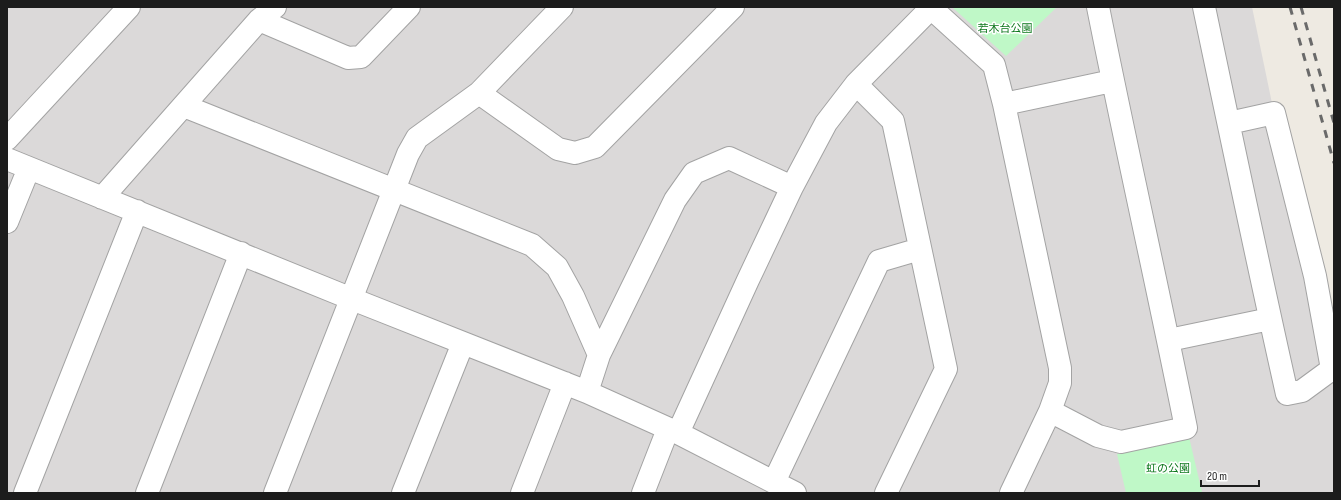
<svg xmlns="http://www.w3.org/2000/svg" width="1341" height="500" font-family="'Sofia Sans Condensed','Noto Sans JP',sans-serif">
<rect width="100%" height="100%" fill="#eeeae2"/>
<!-- residential -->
<path fill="#dbd9d9" d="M7 7H1252L1274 113 1315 276 1334 385V493H7Z"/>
<!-- park -->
<path fill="#bff8c7" d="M952 7H1057L1006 56Z
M1189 437 1202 492 1197 493H1126L1117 454Z"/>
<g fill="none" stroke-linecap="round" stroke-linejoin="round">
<defs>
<path id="minor" d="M930 7 994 65 1004 104 1060 368V383L1050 411 1011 493
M1204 7C1231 136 1258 265 1287 394L1302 391 1332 369 1315 276 1274 113 1229 123
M259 20 348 58 361 57 409 7
M856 84 893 121 946 369 886 493
M479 93 558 149 575 153 595 147 733 7
M1004 104 1112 81
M184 106 532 245 557 267 573 296 599 355
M7 139 129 7
M7 159 352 299 587 392 678 433 795 493
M102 198 259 20 275 7
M7 222 29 168
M1169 340 1270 319
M587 392 599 355 675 200 694 173 729 158 792 187
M1050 411 1098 436 1121 442 1186 428C1158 288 1126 148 1098 7
M678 433 748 280 792 187 826 123 856 84 931 8
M774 482 879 261 920 249
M25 493 137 211
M147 493 241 253
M275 493 408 154 417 138 479 93 562 7
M403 493 463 343
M522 493 565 383
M643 493 668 429"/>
</defs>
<!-- minor casing -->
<use href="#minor" stroke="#a3a3a3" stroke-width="24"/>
<!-- minor -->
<use href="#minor" stroke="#fff" stroke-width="22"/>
<!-- rail -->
<path stroke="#6a6a6a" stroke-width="3" stroke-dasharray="8 8" stroke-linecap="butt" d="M1290 7 1334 163
M1301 7 1334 123"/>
</g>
<g text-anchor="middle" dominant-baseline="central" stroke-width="3" stroke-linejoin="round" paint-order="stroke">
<!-- park labels -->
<g font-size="11" fill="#0d781c" stroke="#fff">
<text x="1005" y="28">若木台公園</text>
<text x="1168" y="468">虹の公園</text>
</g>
</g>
<!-- border -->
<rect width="1341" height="500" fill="none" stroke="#1c1c1c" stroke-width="16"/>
<!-- scale -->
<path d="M1201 480v6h58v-6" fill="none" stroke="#1c1c1c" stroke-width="2"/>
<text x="1207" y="480" font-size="12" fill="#1c1c1c" stroke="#ffffff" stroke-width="3" paint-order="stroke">20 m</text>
</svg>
